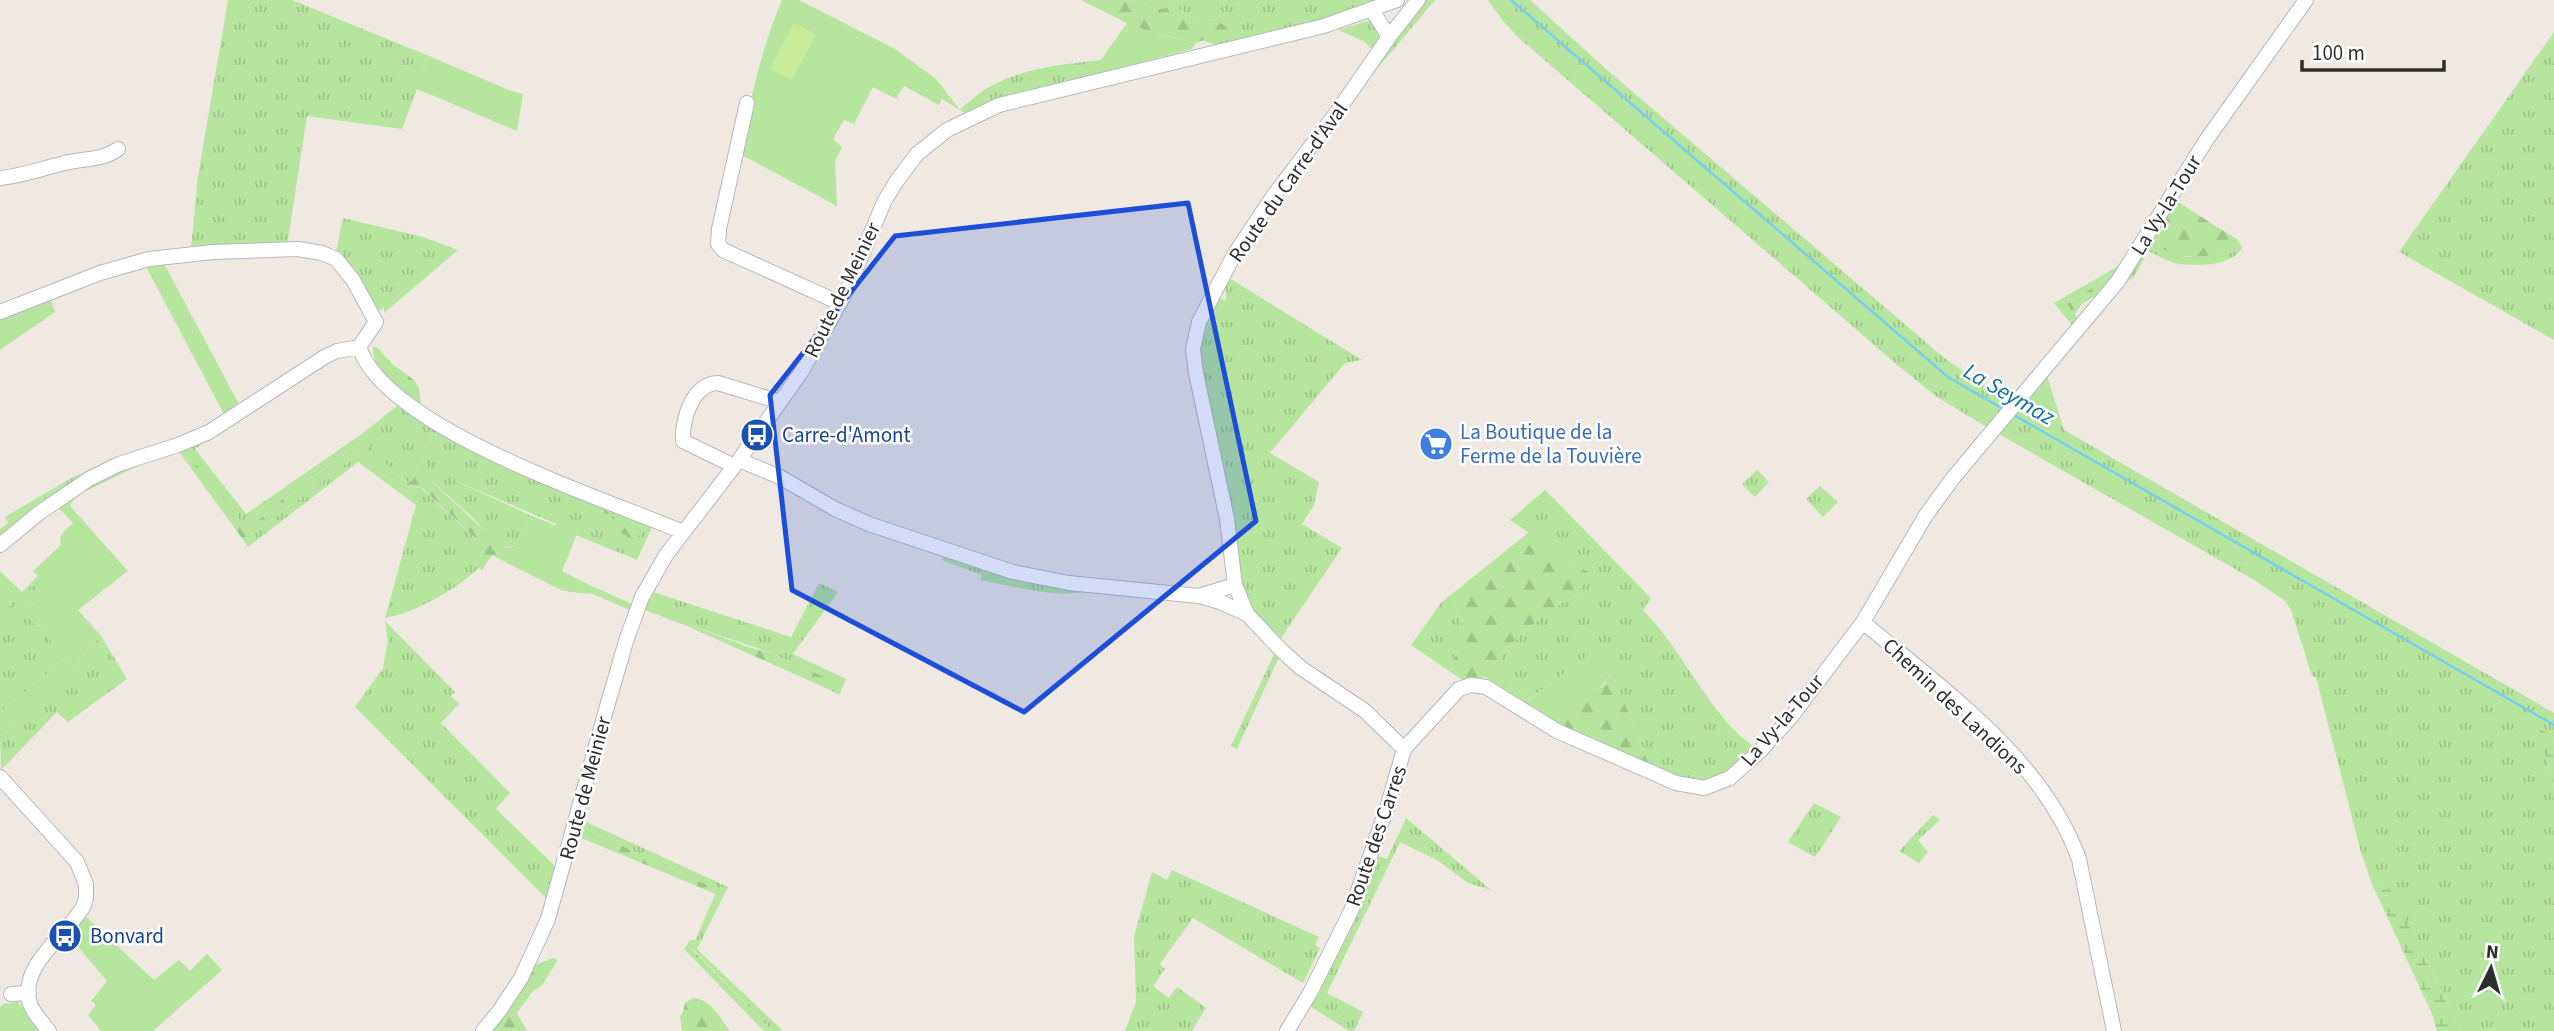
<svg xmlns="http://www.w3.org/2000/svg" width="2554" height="1031" font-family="'Source Sans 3',sans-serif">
<defs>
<pattern id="grass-tufts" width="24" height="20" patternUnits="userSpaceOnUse" patternTransform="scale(1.75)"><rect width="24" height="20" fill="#b6e59e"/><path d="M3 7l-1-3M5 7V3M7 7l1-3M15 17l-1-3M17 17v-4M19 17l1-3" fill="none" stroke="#9dc588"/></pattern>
<pattern id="forest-firs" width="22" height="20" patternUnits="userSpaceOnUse" patternTransform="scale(1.75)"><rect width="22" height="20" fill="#b6e59e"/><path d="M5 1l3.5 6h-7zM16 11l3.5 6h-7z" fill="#9dc588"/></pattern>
<pattern id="wetland-marsh" width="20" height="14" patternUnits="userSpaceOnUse" patternTransform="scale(1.75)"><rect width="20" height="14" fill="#b6e59e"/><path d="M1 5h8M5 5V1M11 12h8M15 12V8" fill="none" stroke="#9dc588"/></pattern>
</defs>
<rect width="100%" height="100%" fill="#efe9e1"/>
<!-- grass -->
<path fill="url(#grass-tufts)" d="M228 0H292L429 56 402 129 307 116 287 246 191 249 198 176Z
M1130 0H1383L1327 20 1220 46 1201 40 1229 29 1215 20 1191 18 1177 7 1156 9Z
M1424 0H1435L1351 100Z
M1488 0H1530L1606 69 1942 356 1981 384 2012 401 1990 429 1937 397 1895 363 1519 38 1503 21Z
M1370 20 1375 23 1381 35 1374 52 1365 42 1339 30Z
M2554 32V340L2399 252Z
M1101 60 1110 73 1000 99 965 113 960 110C999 70 1048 66 1101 60Z
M343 218 423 237 458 250 384 313V307L380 310 375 309 336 252Z
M2148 240 2187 257 2231 253 2236 251 2238 240 2242 248C2232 266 2198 266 2180 264 2168 262 2158 256 2148 251L2134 277 2122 285Z
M2122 264 2119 271 2067 304 2080 321 2074 327 2054 303Z
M1226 276 1362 360 1345 363 1270 453 1319 482 1314 505 1302 524 1342 548 1281 638 1253 611 1240 588 1242 578 1230 501 1197 354 1204 327 1219 299 1226 300Z
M2047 376 2064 430 2554 713V737L2537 727 2554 786V1031H2461L2426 959 2383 882 2372 884 2360 849 2316 677 2312 676 2291 610 2284 600 2256 581 1999 434 2041 380Z
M268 401 195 449 246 514 363 433 397 406 434 429 413 480 408 482 397 476 363 440 269 510 248 530 185 452 180 453 176 451 152 459 76 496 70 506 69 504 71 496Z
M438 431 653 525 637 560 557 527 556 524 447 477 530 515 517 546 505 547 496 543 473 518 423 473Z
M357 455 406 492 412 487 421 488 485 547 476 565 479 568C456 589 416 613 385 618L416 505 358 462 248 547 244 541Z
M96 468 61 495 57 491 29 510 31 514 0 541V529L8 523 5 517 73 477Z
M1757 470 1769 482 1755 497 1742 484Z
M1820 486 1838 502 1823 517 1806 499Z
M1545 490 1651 598 1643 610C1683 649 1710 718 1755 747L1736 769 1703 785 1677 776 1648 762 1619 688 1598 649 1529 699C1513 692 1495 671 1502 652L1547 612 1561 603 1574 598 1591 574 1510 520Z
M943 557 976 568 1069 586V590L1085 592C1052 598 1014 586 980 580L982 575 942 560Z
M819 583 838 592 793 654 846 679 839 695 830 690 834 682 771 653 687 624V626L642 609 650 591 791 637Z
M32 584 43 595 24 613 67 657 0 712V614Z
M587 584 632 604 630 610 593 594 579 593Z
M1452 594 1465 633 1449 671 1411 645 1441 603Z
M385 621 455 692 451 696 459 704 441 723 510 793 496 809 555 866 546 898 355 707 383 668 388 640Z
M101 636 127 679 68 722 57 712 1 770 0 736 63 687 77 661Z
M1275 652 1281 653 1237 749 1231 746Z
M1814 803 1841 817 1815 857 1788 842Z
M1933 815 1940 820 1918 840 1928 852 1919 863 1899 851Z
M1406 818 1491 890 1468 883 1437 860 1400 842 1327 993 1363 1012 1354 1031H1349L1308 1005 1368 887 1379 856 1387 859Z
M584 821 728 887 697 949 783 1031H772L692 948 717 890 581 827Z
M1172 870 1319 937 1315 945 1320 948 1303 983 1193 918 1160 964 1165 969 1153 986 1169 998 1177 987 1206 1008 1192 1031H1125L1136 1002 1134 936 1152 872 1167 880Z"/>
<!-- forest -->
<path fill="url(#forest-firs)" d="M1081 0H1130L1156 9 1177 7 1191 18 1215 20 1230 29 1196 43 1141 30Z
M2173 199 2238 240 2236 251 2231 253C2193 257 2182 262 2148 240Z
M2119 271 2108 288 2082 304 2074 315 2067 304Z
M373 346 379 349 391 363 414 380 419 388 421 405C400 391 372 374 373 346Z
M434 429 438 431 423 474C431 477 432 483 439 488 448 496 500 547 506 547 509 548 513 547 517 546L529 557 587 584 579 593 561 590 567 578 521 562 509 564 492 555 482 570 476 566 485 547 422 488 412 487 406 492 357 455 244 541 180 453 186 451 248 530 269 510 363 440 397 476 408 482 413 480Z
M586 500 653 525 633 540 628 541 627 536 609 527 615 517 586 505Z
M1529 532 1591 574 1574 598 1561 603 1547 612 1502 652C1495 671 1513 692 1529 699L1527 702 1539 711 1536 715 1485 677 1464 681 1449 671 1465 633 1452 594Z
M687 624 748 647 771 653 835 682 830 690 687 626Z
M1611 672 1619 688 1648 762 1677 776 1692 779 1694 784 1544 718 1569 713 1604 685Z
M581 827 718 890 716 894 579 837Z
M690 940H696L692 949 772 1031H764L684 949Z
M553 958 557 959 556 963 543 984 532 992 517 1013 527 1031H491L535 965Z
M693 998C711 999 720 1018 730 1031H682L680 1016 683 1012 685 1003Z"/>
<!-- wetland -->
<path fill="url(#wetland-marsh)" d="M2536 726 2554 737V786Z
M2383 882 2393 893 2461 1031H2437L2433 1016 2372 884Z"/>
<!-- park -->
<path fill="#b6e59e" d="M782 0H799L895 49 936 79 960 110 942 99 939 105 904 86 896 99 873 87 854 124 844 120 833 139 842 147 835 161 837 206 740 154C750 101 761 49 782 0Z
M1127 23 1160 35 1196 43 1192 49 1108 71 1101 60Z
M429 56 511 91 523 94 517 131 417 89Z
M162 260 241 408 226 418 144 263Z
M50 297 55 312 0 350V316Z
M68 499 70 506 128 571 78 610 101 636 77 661 64 687 0 736V712L67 657 24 613 43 595 32 584 0 614V571L22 592 38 576 33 571 61 545C57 536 66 529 73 523L57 506Z
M530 515 577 534 562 571 587 584 579 593 561 590 509 564Z
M1598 648 1611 672C1598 696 1565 726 1536 715L1539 710 1526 702Z
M85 916 154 980 179 960 190 971 207 954 222 970 153 1031H101L88 1015 96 1005 91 1001 107 981 69 936Z
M18 1002 42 1031H0V1007L3 1004Z"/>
<!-- pitch -->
<path fill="#c9ec9a" d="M794 23 816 35 792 80 770 69Z"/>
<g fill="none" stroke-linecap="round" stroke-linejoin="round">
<!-- stream -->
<path stroke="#75cff0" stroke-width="2.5" d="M1511 0 1948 377 2005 410
M2014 415 2554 725"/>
<defs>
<path id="minor" d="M1372 10 1389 37
M747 103 719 229 718 244 723 250 840 303
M0 178C23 176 43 168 65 163 84 158 102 161 118 149
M0 312 100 273 149 259 213 252 298 249 322 253 336 259 353 280 376 322 359 347C387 429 603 498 683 532
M739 460 780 477 835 509 869 524 1013 572 1069 583 1199 596 1235 585 1247 614 1281 650 1301 668 1365 711 1404 749
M734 466 683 441C682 420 692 384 718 383L780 402
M0 545 39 513 89 479 119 464 178 445 209 432 326 356 337 351 359 347
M1235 585 1227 519 1196 373 1193 349 1199 322 1234 255 1274 195 1337 112 1389 37 1418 0
M1200 596 1220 602 1247 614
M1863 622C1943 690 2042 757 2079 859L2114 1031
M0 777 77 862 86 884V898L83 907C66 936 18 966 30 1004 34 1014 43 1023 49 1031
M11 994 29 993
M483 1031 500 1010 521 978 548 919 606 710 627 638 642 597 666 555 739 460 802 371 849 286 884 202 896 182 917 154 947 130 999 105 1324 26 1397 0
M1287 1031 1310 993 1351 911 1388 805 1404 749 1459 689 1471 685 1486 687 1557 731 1676 783 1704 788 1730 778 1761 750 1791 717 1863 622 1926 515 1953 478 2118 281 2207 139 2306 0"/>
</defs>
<!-- minor casing -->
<use href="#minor" stroke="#b4b7c1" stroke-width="16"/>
<!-- minor -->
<use href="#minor" stroke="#fff" stroke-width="14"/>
</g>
<!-- marked area -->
<path fill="#1d4ed8" fill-opacity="0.2" stroke="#1d4ed8" stroke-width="5" stroke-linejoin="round" d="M1188 203 1256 521 1024 712 792 590 770 395 895 236Z"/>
<!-- icons -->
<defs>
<symbol id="bus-disc" viewBox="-11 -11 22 22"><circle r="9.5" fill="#1a4fb4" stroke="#fff"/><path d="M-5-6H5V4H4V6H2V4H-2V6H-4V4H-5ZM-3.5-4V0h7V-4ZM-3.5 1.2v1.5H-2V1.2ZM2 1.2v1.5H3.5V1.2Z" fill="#fff"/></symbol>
<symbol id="supermarket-disc" viewBox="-11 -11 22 22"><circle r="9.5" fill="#3f7fe0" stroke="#fff"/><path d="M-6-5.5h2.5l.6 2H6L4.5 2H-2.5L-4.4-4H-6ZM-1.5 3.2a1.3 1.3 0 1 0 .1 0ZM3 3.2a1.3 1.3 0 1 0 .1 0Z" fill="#fff"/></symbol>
</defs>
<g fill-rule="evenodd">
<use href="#bus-disc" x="738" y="416" width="38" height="38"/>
<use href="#supermarket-disc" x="1417" y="425" width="38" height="38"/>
<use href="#bus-disc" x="46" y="917" width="38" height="38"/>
</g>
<g text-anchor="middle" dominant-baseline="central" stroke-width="5" stroke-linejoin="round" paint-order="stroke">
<!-- street labels -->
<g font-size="21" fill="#2e2e2e" stroke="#fff">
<text transform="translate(1288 182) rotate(-55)">Route du Carre-d'Aval</text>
<text transform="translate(2166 205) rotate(-58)">La Vy-la-Tour</text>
<text transform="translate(842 290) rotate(-64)">Route de Meinier</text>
<text transform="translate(1955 706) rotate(43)">Chemin des Landions</text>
<text transform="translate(1782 720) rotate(-49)">La Vy-la-Tour</text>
<text transform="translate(585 788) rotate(-75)">Route de Meinier</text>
<text transform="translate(1376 836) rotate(-71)">Route des Carres</text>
</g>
<!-- shop labels -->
<g font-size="21" fill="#366cbe" stroke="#fff" text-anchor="start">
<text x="1460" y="432">La Boutique de la<tspan x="1460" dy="24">Ferme de la Touvière</tspan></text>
</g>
<!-- transit labels -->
<g font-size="21" fill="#164399" stroke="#fff" text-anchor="start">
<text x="782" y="435">Carre-d'Amont</text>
<text x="90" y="936">Bonvard</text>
</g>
<!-- water labels -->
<g font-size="23" font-style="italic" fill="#0d6fa3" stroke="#fff">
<text transform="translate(2009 394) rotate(30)">La Seymaz</text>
</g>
</g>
<!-- north arrow -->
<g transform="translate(2491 968) rotate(5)" stroke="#ffffff" stroke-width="5" paint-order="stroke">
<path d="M0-5L12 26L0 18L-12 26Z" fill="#2e2e2e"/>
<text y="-10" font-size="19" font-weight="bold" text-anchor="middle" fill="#2e2e2e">N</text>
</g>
<!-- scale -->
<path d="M2302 60v10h142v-10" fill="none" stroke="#2e2e2e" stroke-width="3.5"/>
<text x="2312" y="60" font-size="21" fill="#2e2e2e" stroke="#ffffff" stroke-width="5" paint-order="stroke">100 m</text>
</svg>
